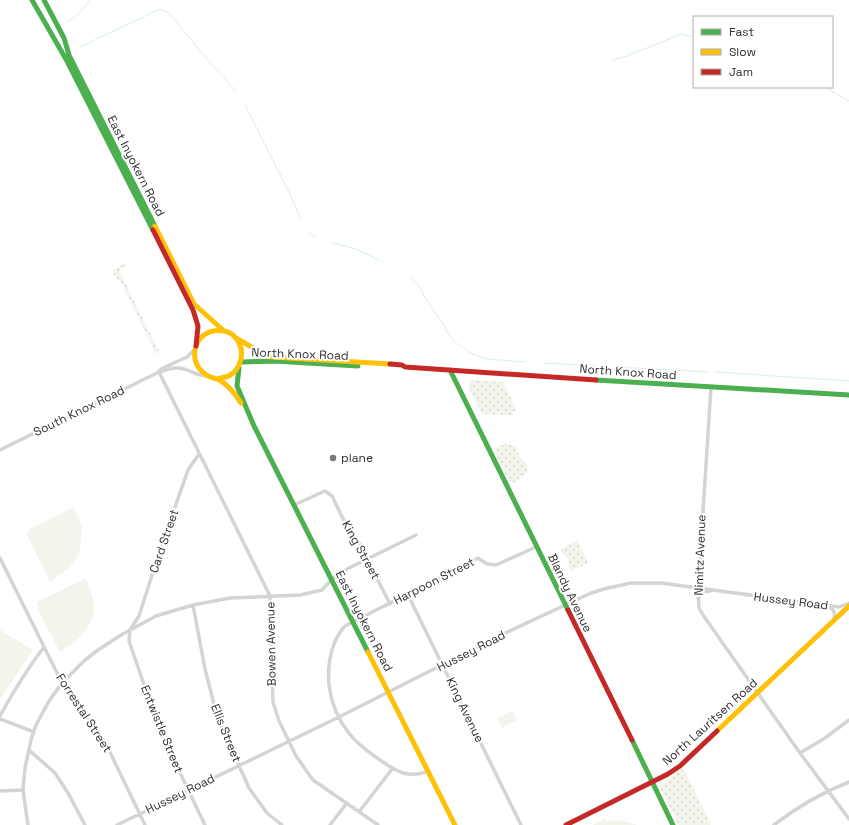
<svg xmlns="http://www.w3.org/2000/svg" width="849" height="825" font-family="'Space Grotesk',sans-serif">
<defs>
<pattern id="grass-dots" width="8" height="8" patternUnits="userSpaceOnUse"><rect width="8" height="8" fill="#f3f5ec"/><path d="M2 2h.1M6 6h.1" fill="none" stroke="#d1d2cb" stroke-width="1.8" stroke-linecap="round"/></pattern>
</defs>
<rect width="100%" height="100%" fill="#fff"/>
<!-- grass -->
<path fill="url(#grass-dots)" d="M125 263 127 265 120 269V272L159 352 157 354 155 352 121 282C115 279 114 276 113 270Z
M472 380 503 382 516 409 512 415 482 414 468 386Z
M505 443 516 447 519 456 526 463 528 472 514 483 509 481 494 451Z
M577 541 588 563 571 571 568 565 569 560 560 550Z
M682 769 685 772 711 825H679L659 786Z"/>
<!-- garden -->
<path fill="#f3f5ec" d="M74 507 82 528 80 548 77 558 70 567 50 582 27 535 30 529Z
M86 578C88 585 91 592 93 599 99 623 78 642 60 652L39 612 37 602Z
M0 630 33 650 0 699Z
M513 711 517 720 502 728 497 718Z
M605 818 607 821C618 819 627 821 637 825H593Z"/>
<g fill="none" stroke-linecap="round" stroke-linejoin="round">
<!-- stream -->
<path stroke="#d8eef3" stroke-width="1" d="M67 22C76 17 84 10 89 0
M80 47 160 9 169 13 212 65 236 91
M613 60 627 56 681 34 694 37
M825 87 849 101
M245 105 288 190 301 219
M308 232 316 238
M333 243 356 249 383 262
M411 277 418 284 425 298 429 302 432 309 443 323 448 334 457 344 473 354 487 359 525 362
M543 363 611 367
M617 367 707 372
M714 372 849 381"/>
<!-- street -->
<path stroke="#d4d4d4" stroke-width="3.5" d="M159 371 163 368 187 357 196 348
M159 372 270 596 273 702 279 721 296 756 313 780 378 825
M711 387 698 589 699 608 703 615 800 753 849 819
M0 450 159 372C165 371 171 367 178 368 188 368 196 376 207 376
M199 454 188 470 160 550 139 616 130 630 129 641 160 731 205 825
M294 505 325 491 332 496 348 529 359 543 390 604
M0 558 62 683 95 728 107 746 145 825
M408 595 521 825
M698 598 703 592 710 591
M193 605 205 669 217 716 249 788 267 813 282 825
M830 607C835 611 835 614 834 620
M0 716C13 692 27 669 44 647
M0 719 34 732
M29 750 55 773 68 793 85 825
M800 753 825 738 849 720
M428 771C409 779 397 772 380 760 368 752 357 744 348 732 329 707 323 674 334 644 337 637 339 632 345 626L478 558 487 564 496 565 536 547
M0 791 23 790
M359 812 392 769
M28 825 23 790 25 768 31 740 36 725 49 701 62 683 85 660 98 650 121 635 156 616 193 605 230 598 300 595 322 590 337 574 416 535
M117 825 339 717 499 636 591 593 604 589 631 583H661L839 607 849 603
M330 825 346 804
M774 825C797 807 821 793 849 782"/>
<!-- fast -->
<path stroke="#4caf50" stroke-width="5" d="M32 0 67 61 153 230
M44 0 64 38 69 55 155 226
M242 362 274 361 358 366
M239 368 237 386 254 426 368 652
M450 370 568 610
M596 380 849 395
M632 740 673 825"/>
<!-- slow -->
<path stroke="#ffc107" stroke-width="5" d="M155 226 194 304 224 331
M236 338 265 355 271 357 390 364
M217 379C221 378 225 377 229 376 241 369 245 353 238 341 235 336 230 332 224 331 191 325 182 372 217 379H218C228 385 235 393 241 403
M368 652 455 825
M717 731 849 606"/>
<!-- jam -->
<path stroke="#c62828" stroke-width="5" d="M153 230 193 310 198 326 196 346
M390 364 402 365 405 367 596 380
M568 610 632 740
M566 825 668 774 680 766 717 731"/>
</g>
<!-- markers -->
<circle fill="#787878" stroke="#fff" stroke-width="1.5" cx="333" cy="458" r="4"/>
<g text-anchor="middle" dominant-baseline="central" stroke-width="4" stroke-linejoin="round" paint-order="stroke">
<!-- street labels -->
<g font-size="12" fill="#2f2f2f" stroke="#fff">
<text transform="translate(136 166) rotate(63)">East Inyokern Road</text>
<text transform="translate(300 354) rotate(2)">North Knox Road</text>
<text transform="translate(628 372) rotate(4)">North Knox Road</text>
<text transform="translate(79 411) rotate(-26)">South Knox Road</text>
<text transform="translate(164 541) rotate(-71)">Card Street</text>
<text transform="translate(361 550) rotate(61)">King Street</text>
<text transform="translate(700 555) rotate(-88)">Nimitz Avenue</text>
<text transform="translate(434 581) rotate(-27)">Harpoon Street</text>
<text transform="translate(570 593) rotate(64)">Blandy Avenue</text>
<text transform="translate(791 601) rotate(7)">Hussey Road</text>
<text transform="translate(364 621) rotate(63)">East Inyokern Road</text>
<text transform="translate(271 644) rotate(-91)">Bowen Avenue</text>
<text transform="translate(471 651) rotate(-27)">Hussey Road</text>
<text transform="translate(465 710) rotate(64)">King Avenue</text>
<text transform="translate(84 713) rotate(57)">Forrestal Street</text>
<text transform="translate(710 722) rotate(-42)">North Lauritsen Road</text>
<text transform="translate(162 729) rotate(68)">Entwistle Street</text>
<text transform="translate(226 733) rotate(68)">Ellis Street</text>
<text transform="translate(180 794) rotate(-26)">Hussey Road</text>
</g>
<!-- poi labels -->
<g font-size="12" fill="#2f2f2f" stroke="#fff" text-anchor="start">
<text x="341" y="458">plane</text>
</g>
</g>
<!-- legend -->
<rect x="693" y="16" width="140" height="72" fill="#ffffff" stroke="#acacac"/>
<rect x="701" y="29" width="20" height="6" fill="#4caf50" stroke="#acacac"/>
<text x="729" y="36" font-size="12" fill="#2f2f2f">Fast</text>
<rect x="701" y="49" width="20" height="6" fill="#ffc107" stroke="#acacac"/>
<text x="729" y="56" font-size="12" fill="#2f2f2f">Slow</text>
<rect x="701" y="69" width="20" height="6" fill="#c62828" stroke="#acacac"/>
<text x="729" y="76" font-size="12" fill="#2f2f2f">Jam</text>
</svg>
